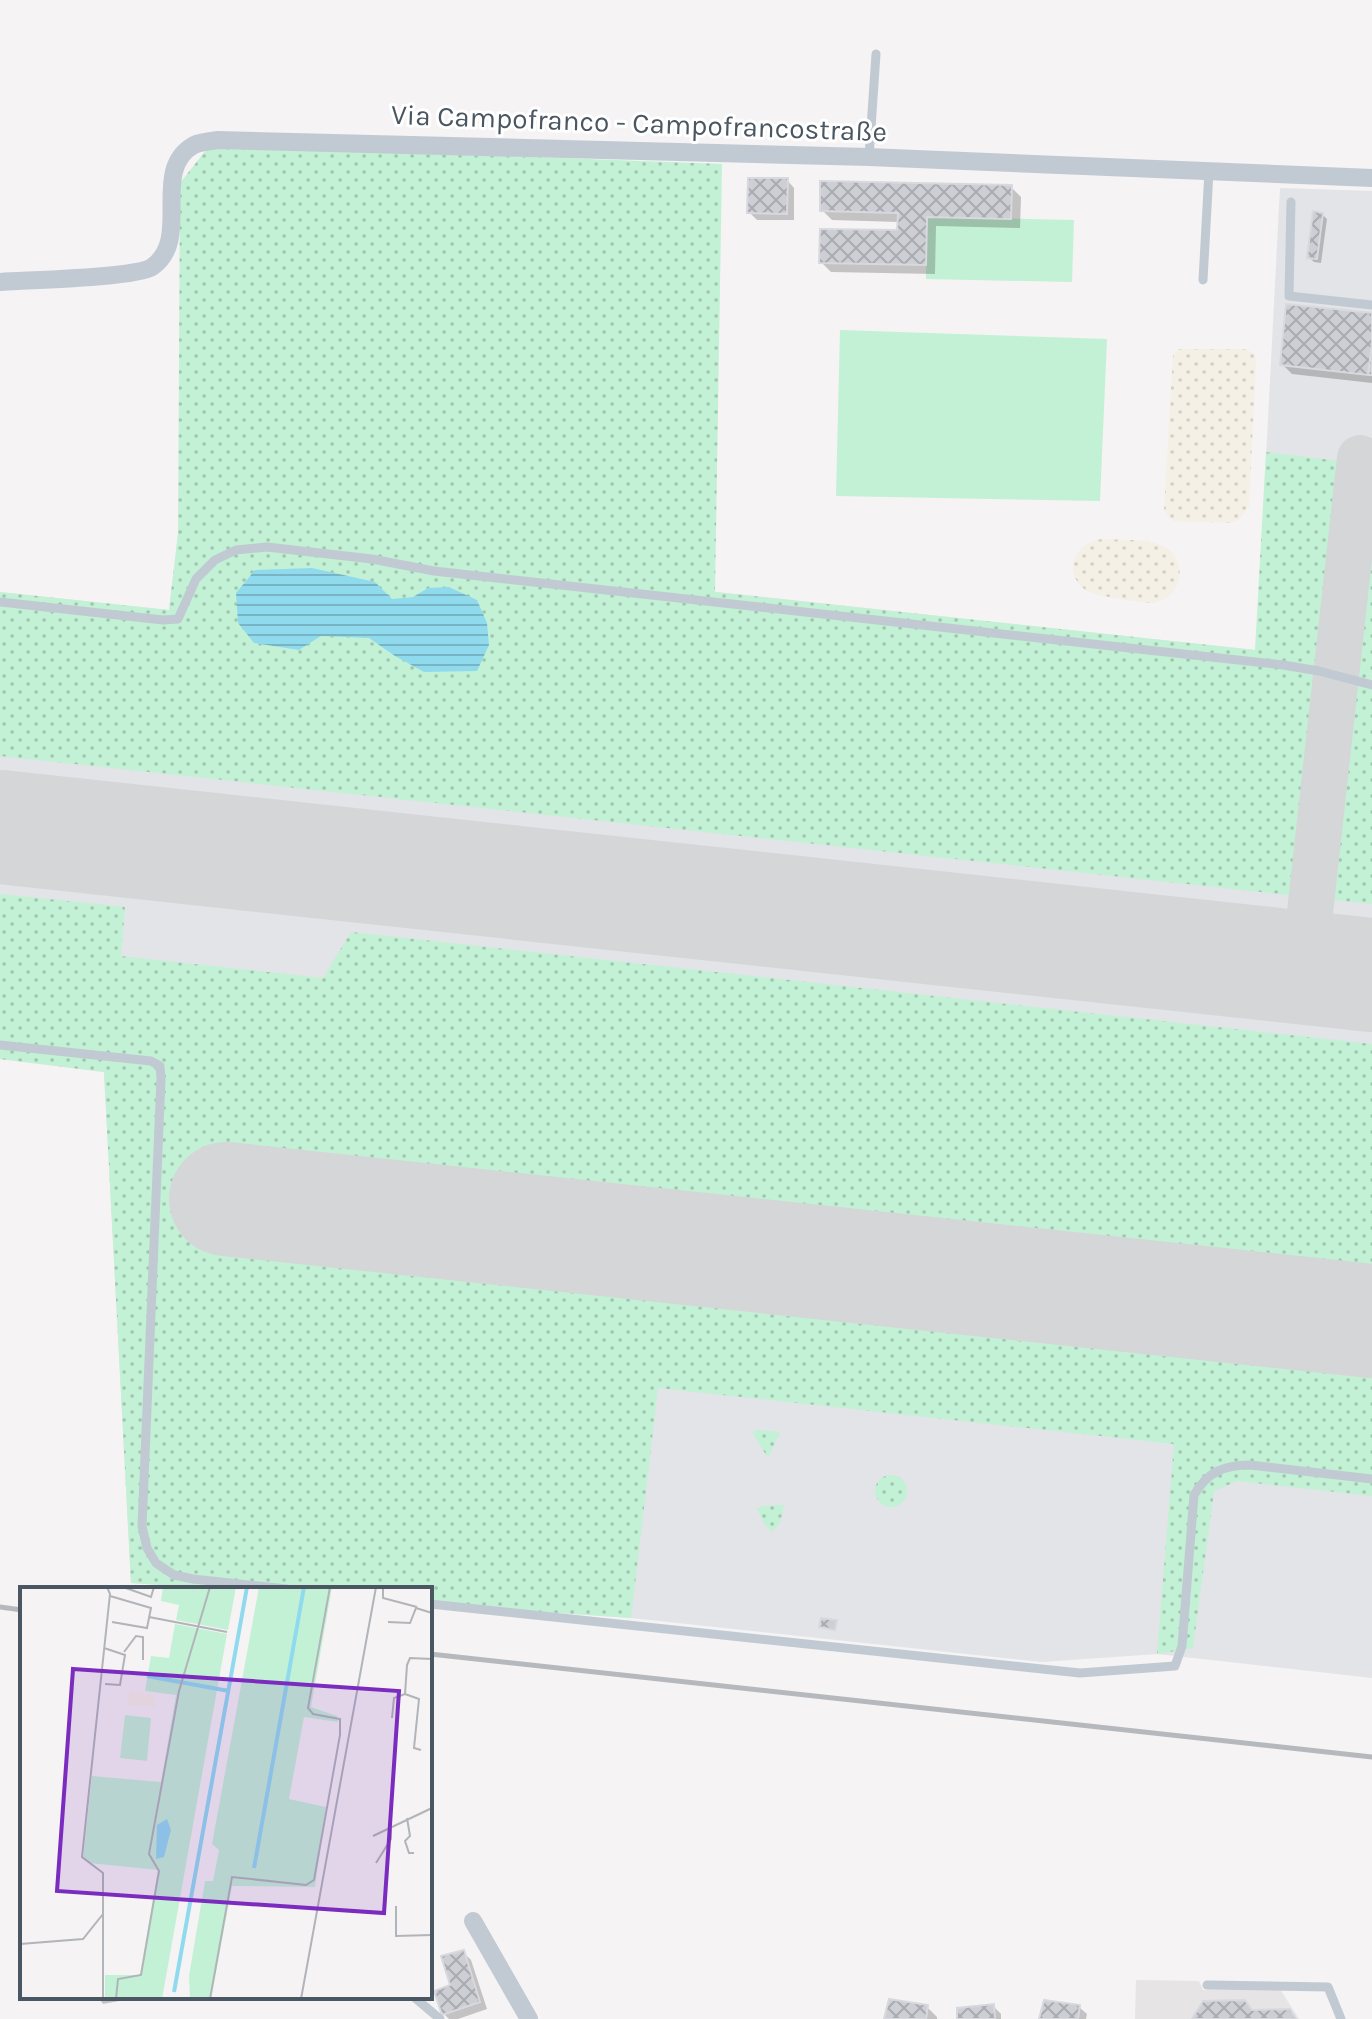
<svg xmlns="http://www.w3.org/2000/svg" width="1372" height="2019" font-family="Karla,sans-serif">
<defs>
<pattern id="grass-dots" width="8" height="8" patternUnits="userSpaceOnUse" patternTransform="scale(2)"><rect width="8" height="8" fill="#c3f1d5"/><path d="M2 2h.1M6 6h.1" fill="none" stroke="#a0c6b0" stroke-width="1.8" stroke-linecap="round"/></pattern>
<pattern id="sand-dots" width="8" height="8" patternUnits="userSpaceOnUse" patternTransform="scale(2)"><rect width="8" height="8" fill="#f5f0e5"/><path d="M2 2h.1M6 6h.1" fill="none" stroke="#d4d0c7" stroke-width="1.8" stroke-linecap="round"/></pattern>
<pattern id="water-rules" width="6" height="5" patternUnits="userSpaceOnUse" patternTransform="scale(2)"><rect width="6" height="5" fill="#90daee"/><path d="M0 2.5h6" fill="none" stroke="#78b4c4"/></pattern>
<pattern id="building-cross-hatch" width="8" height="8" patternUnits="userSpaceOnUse" patternTransform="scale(2)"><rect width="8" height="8" fill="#cdcfd5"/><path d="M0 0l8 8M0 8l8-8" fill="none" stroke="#a8abb0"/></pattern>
</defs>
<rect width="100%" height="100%" fill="#f5f3f3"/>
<!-- education -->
<path fill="#e6e4e5" d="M1136 1980 1199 1981 1203 1990 1280 1989 1299 2019H1135Z"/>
<!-- airport -->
<path fill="#e2e4e7" d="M1280 188 1372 191V1678L1157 1654 1042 1662 631 1618 430 1604V1589H218L131 1583 104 1072 0 1059V592L169 610 178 534 1256 650Z"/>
<!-- grass -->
<path fill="url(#grass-dots)" d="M210 145 722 164 715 592 1255 650 1266 452 1372 465V904L0 756V592L169 610 178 534 180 183Z
M0 894 125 907 121 956 323 978 351 932 1372 1044V1496L1237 1481 1214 1491 1193 1648 1157 1654 1174 1444 658 1388 631 1618 430 1604V1589H218L131 1583 104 1072 0 1059Z
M758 1430 780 1432 768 1458 752 1432Z
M875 1491a16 16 0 1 1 32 0a16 16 0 1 1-32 0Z
M784 1505 780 1523 772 1532 765 1525 757 1509 763 1506Z"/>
<!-- sand -->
<path fill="url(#sand-dots)" d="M1178 349H1246L1254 354 1256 362 1249 506 1239 520 1230 523 1174 521 1168 517 1164 509 1173 356Z
M1104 539C1128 541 1173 535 1179 566 1181 575 1179 583 1174 590 1169 597 1162 601 1153 603 1148 604 1098 596 1092 593 1088 592 1084 589 1082 587 1061 567 1079 540 1104 539Z"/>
<!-- pitch -->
<path fill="#c3f1d5" d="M927 217 1074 220 1072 282 926 279Z
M840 330 1107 339 1100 501 836 496Z"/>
<!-- water -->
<path fill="url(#water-rules)" d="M312 568 375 582 392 599 413 597 428 588 449 587 477 600 487 623 489 645 477 671 424 672 395 656 369 638 321 636 299 650 254 643 238 623 236 593 255 570Z"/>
<!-- shadow -->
<path fill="#0003" d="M787 180 794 188V220H757L749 212Z
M1011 187 1021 197 1020 228 936 226 935 274 831 272 821 262 899 232V222L832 220 822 210Z
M1322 214 1327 219 1321 263 1314 262 1309 257Z
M1372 315V383L1292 374 1282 364Z
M463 1952 471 1960 487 2009 458 2019H449L444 2014Z
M98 1997H130V1999L103 2004Z
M993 2006 1001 2014V2019H959Z
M927 2007 937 2017V2019H886Z
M1079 2007 1087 2014 1086 2019H1041Z"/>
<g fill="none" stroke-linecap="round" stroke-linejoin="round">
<!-- taxiway -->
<path stroke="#d5d6d8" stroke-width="46" d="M1304 967 1360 458"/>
<!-- runway -->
<path stroke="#d5d6d8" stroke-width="114" d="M0 827 1372 975
M226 1199 1372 1321"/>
</g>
<!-- building -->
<path fill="url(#building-cross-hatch)" stroke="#d7d9de" stroke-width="2" d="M748 178H788L787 214 747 213Z
M820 181 1012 185 1011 219 927 217 926 265 819 263 820 229 897 230 898 213 820 211Z
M1313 211 1323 213 1317 259 1307 258Z
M1286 304 1372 313V342L1368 375 1280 365Z
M1372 342V375H1368Z
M821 1618 837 1620 835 1630 819 1627Z
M464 1950 480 2002 442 2015 434 1991 450 1985 441 1956Z
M889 1999 928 2005 926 2019H884Z
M1044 2000 1080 2005 1078 2019H1039Z
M1245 2000 1252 2010 1290 2009 1296 2019H1192L1203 2001Z
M994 2004 995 2019H957V2008Z"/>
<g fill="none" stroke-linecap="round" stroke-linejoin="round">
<!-- lane -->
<path stroke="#c1cad2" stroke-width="9" d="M869 157 876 54
M1291 202 1289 296 1372 305
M1203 280 1209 171
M0 602 163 620 178 619 196 579 215 560 236 550 267 547 372 559 434 571 1283 665 1319 671 1372 685
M0 1045 151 1061 160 1066 161 1079 142 1526 147 1548 156 1563 174 1575 193 1579 287 1589
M430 1604 1080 1673 1175 1666 1182 1646 1194 1495C1207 1472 1224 1465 1250 1465L1372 1479
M1207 1985 1328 1987 1341 2019
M414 1997 440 2019"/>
<!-- street -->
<path stroke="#c1cad2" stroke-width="18" d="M0 282C27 280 135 278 152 267 193 239 149 170 194 145 200 142 211 141 218 140L869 157 1372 178
M473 1921 529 2019"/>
<!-- rail -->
<path stroke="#b5b8bd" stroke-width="5" d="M0 1607 22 1610
M430 1654 1372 1757"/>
</g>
<g text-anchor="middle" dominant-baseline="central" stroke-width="6" stroke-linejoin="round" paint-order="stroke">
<!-- street labels -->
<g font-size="28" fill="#4a5661" stroke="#fff">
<text transform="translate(639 123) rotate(2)">Via Campofranco - Campofrancostraße</text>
</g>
</g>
<!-- overview -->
<g transform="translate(20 1587)">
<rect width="412" height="412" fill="#f5f3f3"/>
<path d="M143 0H216L208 43 156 33 159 18 141 14ZM239 0H312L291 120 317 129 318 135 284 130 269 212 306 220 295 300 212 299 191 412H170L169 389 185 294H193L199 263 192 257ZM155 37 207 47 142 412H85V388H120L138 283 69 276 63 271 72 189 141 195 156 108 125 104 131 69 149 71Z" fill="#c3f1d5"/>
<path d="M110 104 134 108 135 120 107 118Z" fill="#f5f0e5"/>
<path d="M105 128 131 131 127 174 100 171Z" fill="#c3f1d5"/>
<path d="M147 232 151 243 144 270 136 272 137 238Z" fill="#90daee"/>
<path fill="none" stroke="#90daee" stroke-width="4" d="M127 89 209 104M234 281 284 0M154 405 227 0"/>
<path fill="none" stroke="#b1b4b9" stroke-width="2" d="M103 0 131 10 134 0M363 0V11L397 20M90 9 131 21 127 41 92 35M129 30 207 45M368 35 390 36 396 21 412 26M84 61 105 68 100 98 85 97M104 65 116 49 123 50V73M372 131 374 111 385 107M401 163 394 161 399 112 385 107 387 78 390 71 412 72M387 231 390 249 385 254 389 266H394M353 249 412 221M356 276 371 252V241M376 319V349L412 348M0 357 63 352 83 327M83 412V286L62 270 90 7 87 0M96 412 98 392 121 388 139 284 129 267 159 104 190 0M190 412 212 290 286 298 294 293 320 148V132L293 127 288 121 310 0M281 412 356 0"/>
<path fill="#7b2cbf" fill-opacity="0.15" stroke="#7b2cbf" stroke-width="4" d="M53 82 379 104 364 326 37 304Z"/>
<rect width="412" height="412" fill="none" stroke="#4a5661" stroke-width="4"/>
</g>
</svg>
